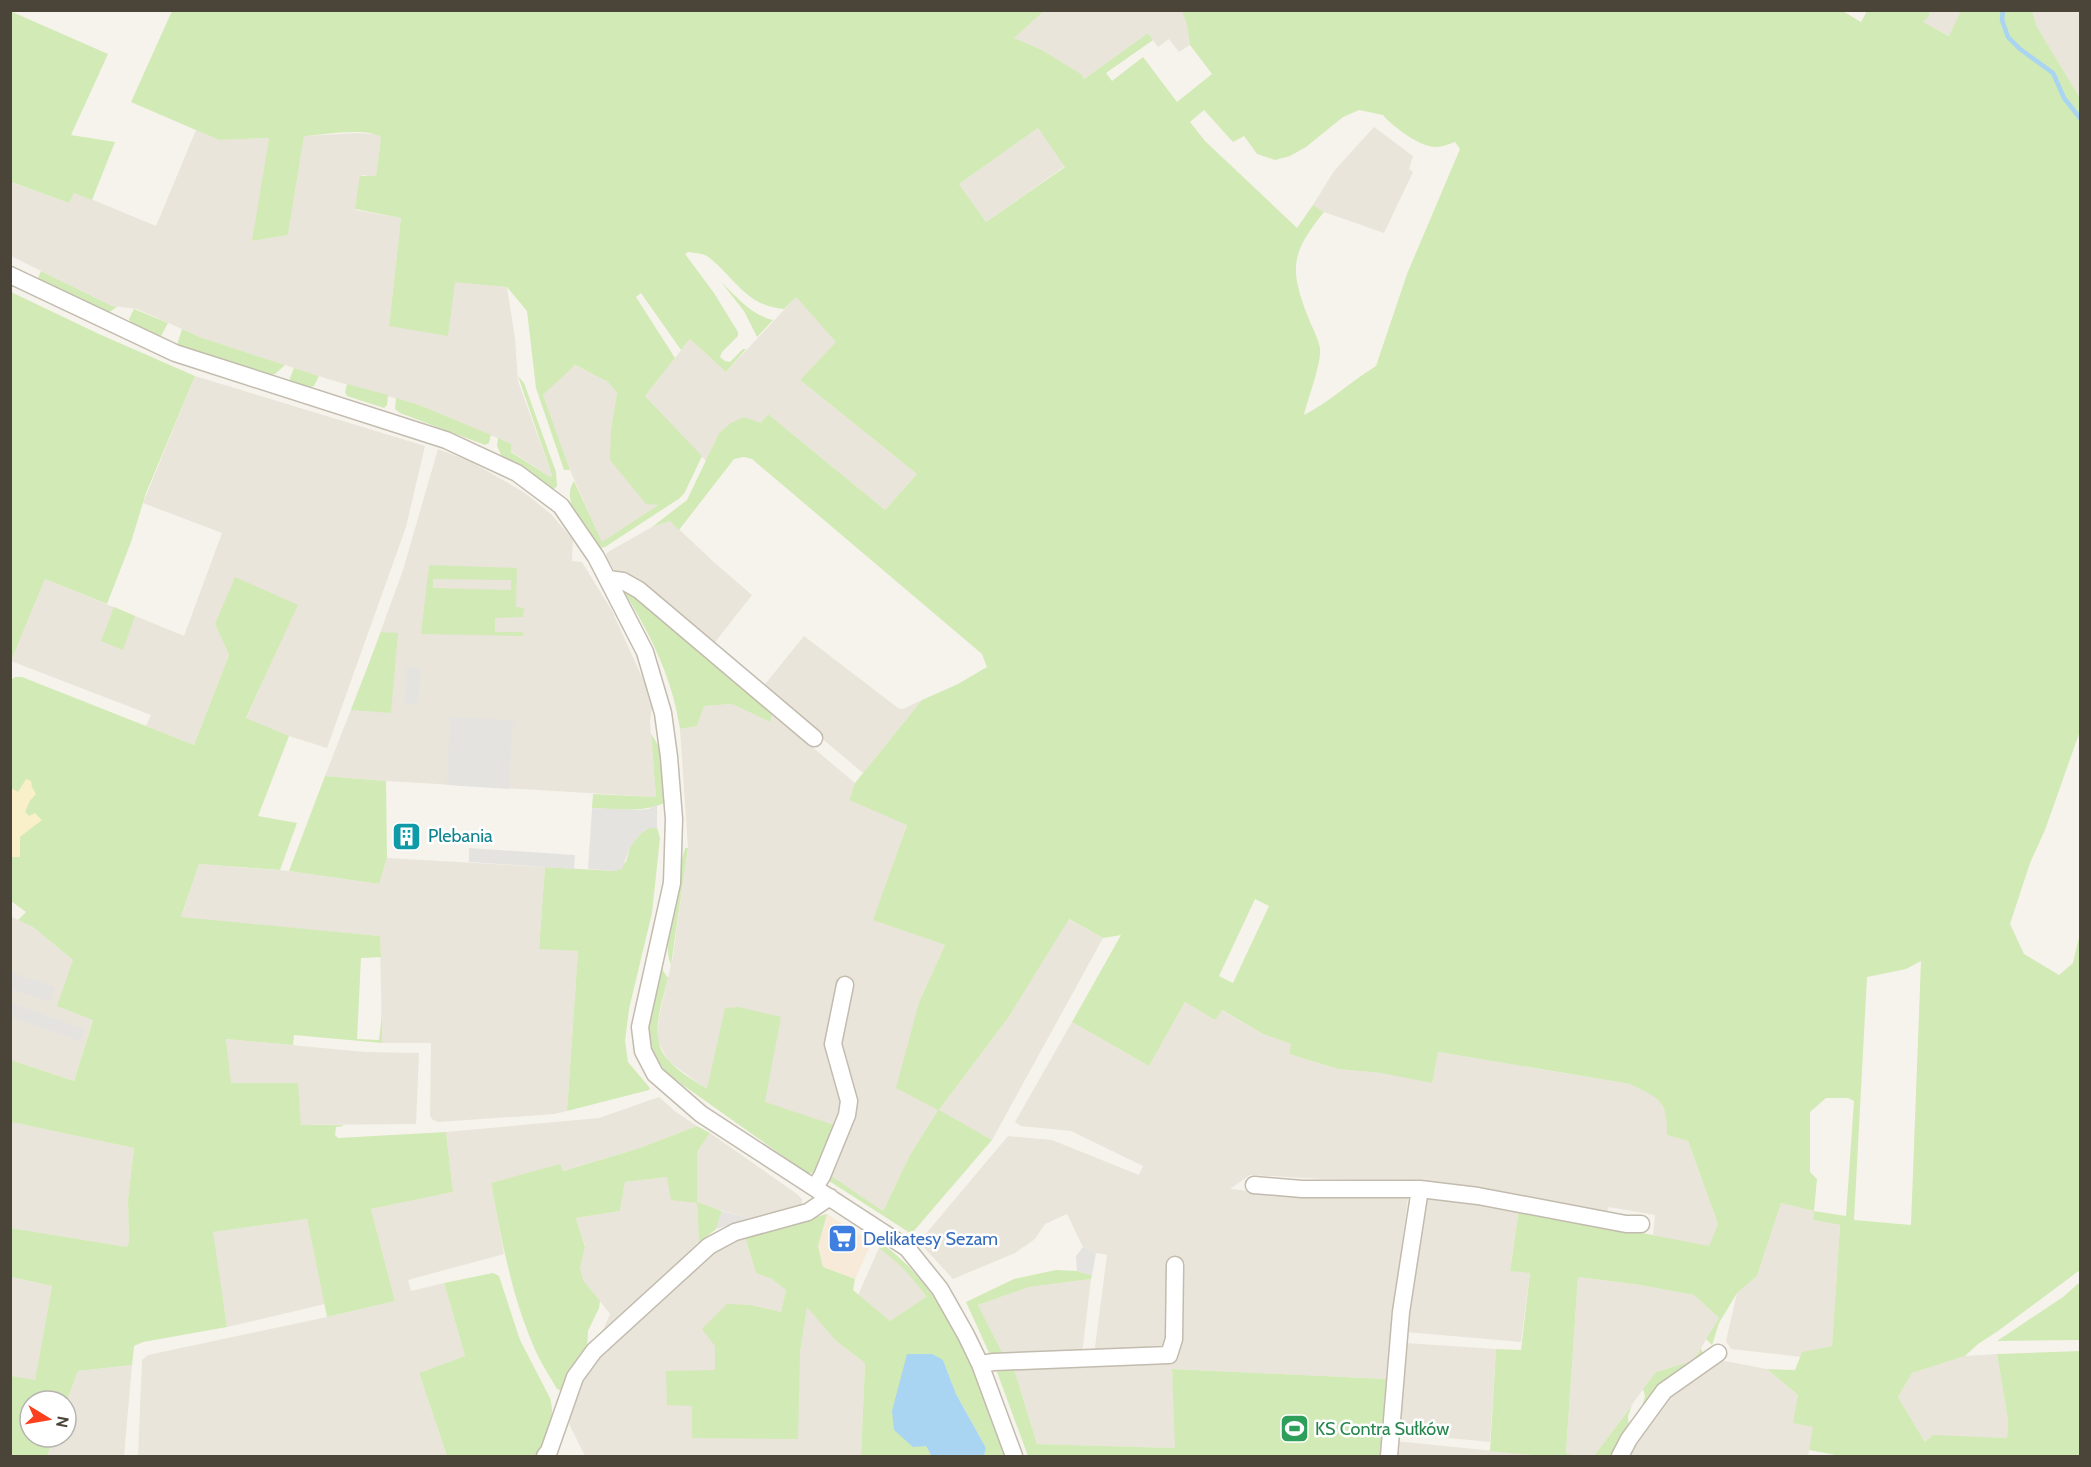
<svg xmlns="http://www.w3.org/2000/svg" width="2091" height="1467" font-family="Cabin,sans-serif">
<rect width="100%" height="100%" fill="#f6f3ec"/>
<!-- residential -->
<path fill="#eae5da" d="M1182 10 1187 25 1190 45 1179 52 1169 39 1158 47 1148 33 1084 79 1080 74 1042 50 1014 38 1044 11Z
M1929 11H1961L1950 36 1922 22 1929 16Z
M2032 11H2080V98L2037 27Z
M1374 127 1413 156 1409 169 1413 172 1384 233 1324 212 1313 205 1334 171Z
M1038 128 1065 166 986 222 959 184Z
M196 130 219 140 269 138 253 241 288 235 304 136 356 133 376 134 381 137 376 177 362 175 355 210 401 218 389 326 455 281 507 287 515 338 518 381 552 475 550 477 511 451V444L422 406 328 379 202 338 137 309 112 306 11 256 10 182 69 203 74 192 156 226Z
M796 297 837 342 800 380 917 474 885 510 768 414 761 424 744 417 719 433 706 461 645 396 690 339 726 372Z
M574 365 608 382 617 393 611 429 659 504 602 543 570 470 543 395Z
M195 376 425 446 406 527 327 748 289 736 246 719 297 606 215 624 229 655 194 745 146 726 151 715 11 661 45 579 184 636 222 533 143 503Z
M438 449 470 461 525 493 551 514 573 540 572 561 582 562 612 611 647 688 652 707 650 722 656 797 386 781 325 776 368 666 403 570Z
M670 521 716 564 752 595 712 646 616 573 605 556 608 552 652 527Z
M804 636 898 708 903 709 922 700 863 773 762 688Z
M732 704 770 722 773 714 855 783 849 800 907 824 874 920 945 945 919 1002 897 1088 939 1110 1008 1018 1068 919 1103 938 992 1140 938 1110 910 1155 883 1211 761 1129 668 1061 657 1039 659 1017 673 956 688 848 680 729 697 726 703 706Z
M387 858 545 867 539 948 578 951 567 1111 555 1114 438 1122 433 1120 430 1116 431 1043H382L380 936 181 918 199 864 289 871 379 884Z
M10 916 33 927 73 960 93 1019 74 1081 11 1060Z
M1185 1002 1215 1020 1221 1010 1263 1034 1291 1044 1289 1054 1338 1069 1381 1073 1437 1052 1630 1084 1658 1097 1667 1115 1668 1135 1688 1141 1718 1224 1709 1247 1653 1235 1655 1215 1609 1207 1606 1214 1416 1180 1324 1179 1250 1175 1230 1189 1297 1196 1408 1197 1386 1379 1172 1369 1176 1448 1037 1444 1014 1369 1096 1365 1095 1347 1107 1255 1096 1253 1083 1247 1067 1214 1045 1224 1035 1239 1015 1253 953 1279 919 1242 1008 1136 1052 1140 1139 1175 1143 1166 1071 1131 1021 1126 1015 1122 1072 1022 1149 1066Z
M226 1039 365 1052 419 1053 416 1124 300 1125 230 1083Z
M659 1097 676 1112 697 1126 637 1149 562 1171 560 1165 491 1183 504 1254 408 1280 411 1291 444 1283 465 1356 419 1373 447 1456H138L142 1360 148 1355 327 1317 395 1301 371 1209 453 1192 446 1132 599 1118Z
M11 1122 134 1148 128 1199 129 1243 127 1247 11 1228Z
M710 1133 797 1194 802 1199V1203L797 1208 751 1219 697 1203 699 1243 647 1295 601 1335 610 1314 583 1280 580 1268 585 1246 576 1218 620 1211 625 1182 667 1177 696 1203 697 1152Z
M1432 1195 1519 1209 1510 1270 1530 1272 1521 1342 1406 1332 1423 1201Z
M1781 1203 1814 1211 1813 1220 1840 1225 1832 1346 1803 1352 1801 1357 1731 1349 1726 1341 1737 1293 1757 1276Z
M307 1219 325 1304 227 1327 212 1232Z
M745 1237 756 1273 772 1279 786 1290 781 1312 751 1305 715 1346V1370L667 1405 800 1353 807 1306 836 1341 865 1363 861 1456H585L570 1426 567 1412 571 1398 590 1367 619 1338 671 1292 710 1253 729 1240Z
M879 1248 898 1262 913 1277 926 1298 890 1321 858 1295Z
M10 1277 52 1286 35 1381 11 1376Z
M1578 1277 1640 1285 1694 1295 1719 1318 1693 1361 1656 1372 1594 1456H1575L1566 1454Z
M1091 1279 1082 1354 1004 1356 978 1305 1029 1287Z
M1406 1343 1496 1349 1490 1442 1398 1433Z
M1997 1354 2008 1420 2007 1438 1966 1437 1925 1442 1898 1397 1912 1373 1965 1356Z
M1720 1360 1767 1369 1798 1395 1814 1427 1808 1456H1625L1675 1390Z
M132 1365 124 1456H47L54 1437H66V1403L78 1371Z
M1395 1441 1542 1456H1394Z"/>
<!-- commercial -->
<path fill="#f7ead8" d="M827 1214 872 1242 855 1279 823 1267 818 1246Z"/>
<!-- green -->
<path fill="#d2eab5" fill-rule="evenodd" d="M1841 10 1861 22 1867 11 1929 10V16L1923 22 1949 36 1961 11H2032L2037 27 2080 98V731L2045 830 2030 863 2010 924 2024 954 2059 975 2073 963 2080 933V1270L1998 1331 1978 1344 1965 1356 1912 1373 1898 1397 1925 1442 1933 1435 2007 1438 2008 1420 1997 1354 2080 1351V1456H1841L1809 1450 1813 1427 1793 1423 1798 1395 1767 1369 1795 1370 1802 1352 1832 1346 1840 1225 1813 1220 1814 1211 1781 1203 1757 1276 1737 1293 1719 1323 1712 1345 1706 1339 1719 1318 1694 1295 1640 1285 1578 1277 1566 1453 1575 1456H1542L1490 1451 1496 1349 1521 1350 1530 1273 1510 1271 1519 1209 1709 1246 1718 1224 1688 1141 1667 1135C1667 1099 1660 1099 1630 1084L1438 1052 1432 1083 1381 1073 1338 1069 1289 1054 1291 1044 1263 1034 1222 1010 1215 1020 1185 1002 1149 1066 1072 1022 1121 935 1103 938 1069 919 1008 1018 939 1110 992 1140 913 1232 910 1233 826 1179 827 1173 883 1211 910 1155 938 1110 896 1088 919 1002 945 945 873 920 907 825 849 800 855 783 922 700 958 684 987 667 982 654 752 459 744 457 734 459 679 530 670 521 652 527 687 500 719 433 731 423 744 417 761 423 768 414 885 510 917 474 800 380 836 342 796 297 784 309C745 306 734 276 707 256 702 253 694 253 688 252L685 254 714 293 738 332V336L722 352 720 357 725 361 730 362 743 349H746L726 372 690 339 681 350 641 293 636 297 675 358 645 396 702 456 685 492 680 498 605 547 600 548 596 546C585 528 560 501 574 481L602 542 658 505 646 504 610 460 611 429 617 393 608 382 575 365 543 395 570 470H564L536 388 527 311 507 287 455 282 448 336 389 326 401 218 355 209 360 176H376L381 137C365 127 323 135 304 136L288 235 252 241 269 138 219 140 131 102 172 11H1044L1014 38 1042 50 1081 74 1084 79 1148 33 1153 40 1106 73 1112 81 1143 57 1177 102 1212 74 1190 45 1187 25 1182 11ZM1204 110 1233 142 1244 136 1257 154 1275 160 1290 156 1306 147 1343 117 1359 110 1383 115C1392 126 1421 148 1436 147 1442 147 1449 144 1455 142L1460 149 1407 274 1376 366C1351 381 1330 402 1304 415 1307 401 1322 362 1320 348 1318 338 1312 327 1308 317 1289 268 1291 253 1324 212L1313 205 1297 228 1205 141 1190 122ZM1038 128 1065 167 986 222 959 184ZM1255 899 1269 906 1233 983 1219 976ZM1921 961 1911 1225 1854 1220 1867 977 1906 969ZM1826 1098H1848L1854 1101 1846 1216 1814 1211 1817 1179 1810 1172V1112Z
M10 11 108 54 71 135 115 142 92 200 74 193 69 203 11 182Z
M41 271 112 306 117 307 108 313 42 282 38 278Z
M721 282C737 297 751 315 773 320L757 337 744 311Z
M11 292 99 334 195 376 146 493 131 542 107 604 45 579 11 661Z
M134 309 168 323 160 338 132 324 129 319Z
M182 329 202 338 285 365 275 374 270 375 206 356 177 345Z
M294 368 319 376 314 386 310 387 290 382V378Z
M518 376 524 383 556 472 557 486 552 491 501 455 497 446 498 438 511 444V452L550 477 552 475Z
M347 384 388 395 387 405 384 408 347 396 345 392Z
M396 398 422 406 491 435 489 443 485 445 400 413 395 409Z
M429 565 517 568 516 607 524 608 523 617 495 618V632H523V636L421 634ZM433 579 511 580V590L433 588Z
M235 577 298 605 246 718 289 736 258 816 297 823 280 870 199 864 181 917 380 936 381 957 361 958 357 1039 379 1040 382 1014V1043L294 1035 293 1045 226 1039 231 1083H298L301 1125H343V1126L336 1127 335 1135 338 1138 446 1132 453 1192 371 1209 395 1301 327 1317 307 1219 213 1232 227 1327 143 1342 134 1346 132 1365 78 1371 66 1403V1401H30V1437H54L47 1456H11V1376L35 1380 52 1286 11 1277V1228L127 1247 129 1242 128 1199 134 1148 11 1122V1060L74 1081 93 1020 57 1006 73 960 33 927 18 920 26 912 11 901V857H20V837L29 816 25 812 29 802 11 788V680L15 677H22L194 745 229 655 215 624Z
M626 589 773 713 770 722 732 704 704 706 697 726 680 729C672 677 652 638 625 593Z
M114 607 135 616 123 650 101 641Z
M381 632 398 633 391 713 351 710Z
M651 734C666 752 663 780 665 803 640 813 619 809 592 808L593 794 656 797Z
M325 776 386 781 387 858 379 884 289 871Z
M649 828H657L660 838 652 913 629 1009 625 1041 628 1062 650 1088 649 1090 567 1111 578 951 539 949 545 867 614 871 626 862 630 847 641 833Z
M685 848H688L671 965C660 940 678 875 685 848Z
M660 966 668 978C662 1004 647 1040 670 1062 680 1073 695 1081 707 1089L725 1008 739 1007 781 1017 765 1102 837 1126 817 1173H807L673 1078C668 1073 661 1067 657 1060 640 1034 654 994 660 966Z
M697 1126 710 1133 697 1152V1202L722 1211 716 1229 699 1243 697 1203 671 1200 667 1177 625 1182 620 1211 576 1218 585 1247 580 1268 583 1280 600 1301 599 1308 588 1331 587 1351 562 1391 557 1389C549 1375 539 1360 533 1345 511 1293 501 1238 491 1183L560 1164 563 1171 637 1149Z
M827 1214 818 1246 823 1267 855 1279 853 1290 890 1321 926 1297C913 1277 899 1263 879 1248L881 1245H884C952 1296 979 1380 1007 1456H984L986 1448 956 1394 943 1360 920 1355H907L926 1446 931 1455 934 1456H861L865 1363 836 1341 807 1307 800 1353 798 1439 692 1438V1406L667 1405 666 1371 715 1370V1346L702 1329 727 1304 751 1305 781 1312 786 1290 772 1279 756 1273 745 1237Z
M1056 1270 1077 1271 1092 1275 1091 1279 1029 1287 978 1305 1004 1356 990 1355 966 1302 1014 1279Z
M493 1273 499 1276 520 1340 550 1398C556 1418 548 1440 535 1456H447L419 1373 465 1356 444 1283Z
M2080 1282V1340L1997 1341 2063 1297Z
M1701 1348 1704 1356 1640 1414 1645 1396 1643 1389 1656 1372 1693 1361Z
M1004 1368 1014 1369 1037 1444 1175 1448 1172 1369 1386 1379 1381 1456H1028L997 1372Z
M1632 1405 1628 1416 1629 1430 1613 1456H1594Z"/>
<!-- sand -->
<path fill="#f9efc9" d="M26 779 31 781 32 787 36 794 29 802 25 812 29 816 35 813 42 820 20 837V857H11V788L18 792Z"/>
<!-- parking -->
<path fill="#e5e3e0" d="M407 667 421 668 418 705 404 704Z
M450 717 513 720 509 789 447 785Z
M657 805V828H649L641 833 630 847 622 869 614 871 588 869 592 808 638 810 649 809Z
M469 848 575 855 574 869 469 862Z
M11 972 55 987 50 1002 11 989Z
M11 1003 85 1029 80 1041 11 1017Z
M722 1211 751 1219 716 1229Z
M1083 1247 1096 1253 1092 1275 1077 1271 1076 1256Z"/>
<!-- water -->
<path fill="#a9d4f2" d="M907 1354H932L943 1360 956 1394 986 1448 984 1456H934L931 1455 926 1446 913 1447 894 1430 892 1411Z"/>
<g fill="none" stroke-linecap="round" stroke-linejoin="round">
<!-- stream -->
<path stroke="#a9d4f2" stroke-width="4.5" d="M2003 10 2002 20 2008 37 2020 49 2053 73 2064 98 2080 118"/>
<defs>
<path id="minor" d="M10 275 175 353 446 440 517 473 561 506 596 557 645 652 663 713 669 757 674 819 672 883 640 1027 643 1051 655 1074 701 1114 907 1248 940 1289 966 1335 980 1364 1014 1456
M608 579 623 581 639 590 814 738
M1254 1185 1302 1189H1420L1478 1196 1626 1224H1641
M815 1187 822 1176 847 1115 849 1101 833 1044 845 985
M980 1364 994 1362 1169 1355 1174 1339 1175 1265
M545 1456 549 1451 575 1377 594 1351 709 1246 735 1232 808 1212 830 1197
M1389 1456 1401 1312 1420 1189
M1620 1456 1629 1439 1664 1391 1718 1353"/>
</defs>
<!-- minor casing -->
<use href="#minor" stroke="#c2bbae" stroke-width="19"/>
<!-- minor -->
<use href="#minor" stroke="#fff" stroke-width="16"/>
</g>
<!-- icons -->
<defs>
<symbol id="building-square" viewBox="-11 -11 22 22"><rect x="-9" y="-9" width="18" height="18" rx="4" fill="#0f9aa8" stroke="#fff"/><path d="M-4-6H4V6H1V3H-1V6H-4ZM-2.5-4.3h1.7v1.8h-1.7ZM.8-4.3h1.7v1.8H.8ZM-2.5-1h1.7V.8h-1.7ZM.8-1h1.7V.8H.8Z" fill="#fff"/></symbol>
<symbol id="supermarket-square" viewBox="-11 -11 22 22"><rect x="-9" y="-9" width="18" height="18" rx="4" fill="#3f7fe0" stroke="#fff"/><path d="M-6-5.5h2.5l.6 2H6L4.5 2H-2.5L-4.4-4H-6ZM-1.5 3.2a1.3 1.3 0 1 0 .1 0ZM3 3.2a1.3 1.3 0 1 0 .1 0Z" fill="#fff"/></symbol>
<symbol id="stadium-square" viewBox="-11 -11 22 22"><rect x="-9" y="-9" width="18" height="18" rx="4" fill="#2e9e5b" stroke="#fff"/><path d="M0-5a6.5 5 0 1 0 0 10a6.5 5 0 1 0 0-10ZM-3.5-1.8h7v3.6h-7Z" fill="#fff"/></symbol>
</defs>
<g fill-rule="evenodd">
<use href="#building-square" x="390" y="820" width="33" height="33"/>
<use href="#supermarket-square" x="826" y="1222" width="33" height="33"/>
<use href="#stadium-square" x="1278" y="1412" width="33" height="33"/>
</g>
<g text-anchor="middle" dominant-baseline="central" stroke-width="5" stroke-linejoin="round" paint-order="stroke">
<!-- culture labels -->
<g font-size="18" fill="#0d838f" stroke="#fff" text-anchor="start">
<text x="428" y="836">Plebania</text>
</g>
<!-- shop labels -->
<g font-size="18" fill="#366cbe" stroke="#fff" text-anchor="start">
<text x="863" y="1239">Delikatesy Sezam</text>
</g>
<!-- leisure labels -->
<g font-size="18" fill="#27864d" stroke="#fff" text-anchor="start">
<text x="1315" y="1429">KS Contra Sułków</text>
</g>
</g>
<!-- border -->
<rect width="2091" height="1467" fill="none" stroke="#4b4439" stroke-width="24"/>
<!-- north arrow -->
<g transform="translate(48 1419) rotate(101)"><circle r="28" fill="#ffffff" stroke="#b7b4b0" stroke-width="1.5"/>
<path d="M0-4.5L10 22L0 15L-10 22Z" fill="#fc3f1d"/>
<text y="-9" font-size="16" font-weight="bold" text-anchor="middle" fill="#4b4439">N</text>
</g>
</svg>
